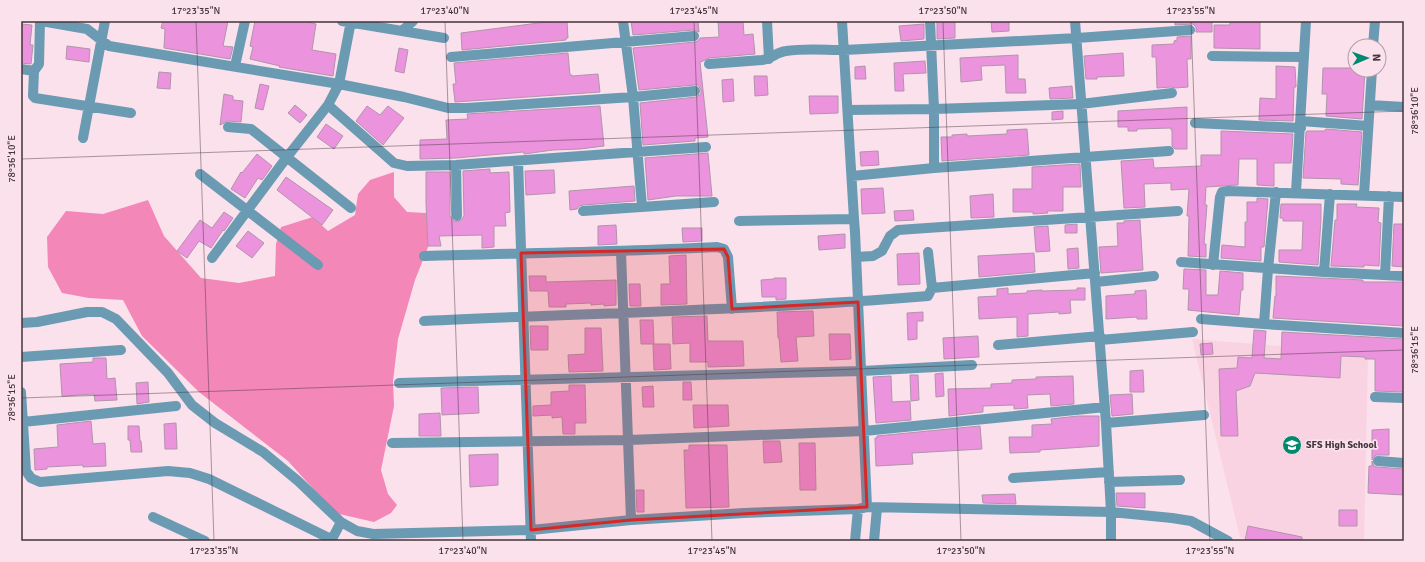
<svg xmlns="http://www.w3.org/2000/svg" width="1425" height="562" font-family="Signika,sans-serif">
<rect width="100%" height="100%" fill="#fae1eb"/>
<!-- built -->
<path fill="#fad3e2" d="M1192 339 1368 353 1364 541H1248L1240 537Z"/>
<!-- water -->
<path fill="#f387b7" d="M394 172V197L407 212 426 213 430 242 415 280 398 339 393 381 394 406 381 470 388 494 397 505 391 513 374 522 335 513 288 461 199 392 142 336 123 300 89 298 62 293 48 267 47 237 66 211 103 214 148 200 164 236 201 278 239 283 275 276 276 244 281 227 313 217 328 231 355 215 358 194 370 180Z"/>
<!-- building -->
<path fill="#eb93dd" stroke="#b293ac" d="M163 21H228L223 46 233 47 230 59 164 48 165 29 161 28Z
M255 21H303L316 24 312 50 336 54 333 76 279 67 280 66 250 59 253 47 250 46Z
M554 21H567L568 38H566V40L462 50 461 33Z
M631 21H698L699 32 693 30 633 35Z
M718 21H743L744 35 753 34 755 54 709 58 703 61 700 62 708 137 695 138V141L643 145 640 103 696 97 701 94V90L698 85H694L639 90 633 48 695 42 698 41 700 38 719 37Z
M937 21 955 22V38L937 39Z
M991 21H1009V31L992 32Z
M1175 21H1212V32H1196V27L1193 24 1175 25Z
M1230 21H1260V49L1214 48V25H1230Z
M21 24 32 25 30 45H33L31 64 21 63Z
M924 24V39L901 41 899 26Z
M1191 36V59H1187L1188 87 1175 88 1171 87 1157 88 1156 57H1152V45L1174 44V41L1177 40V37Z
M67 46 90 49 89 62 66 59Z
M399 48 408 50 404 73 395 71Z
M568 53 570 75H572V76L598 74 600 92 455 102 453 84H456L454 63Z
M1123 53 1124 76 1097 77V79H1086L1084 56Z
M1018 55V79H1025L1026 93H1006L1005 65 981 66 982 80 961 82 960 58Z
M925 61 926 73 903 74 904 91H895L894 63Z
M865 66 866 79H855V67Z
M1276 66 1295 67 1296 85V87H1294L1293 121 1259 120 1260 98 1276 99Z
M1323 68H1352L1355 70H1365L1362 119 1326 116 1327 94H1322Z
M159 72 171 73 170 89 157 88Z
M754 76H767L768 95 755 96Z
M733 79 734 101 723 102 722 80Z
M260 84 269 86 263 110 255 108Z
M1072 86 1073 98 1050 99 1049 88Z
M224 94 233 96V100L243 101 241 122 228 121 220 125Z
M809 96H838V113L810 114Z
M295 105 307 115 300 123 288 113Z
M367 106 380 115 388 106 404 118 383 145 356 121Z
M600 106 604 146 580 149 553 150 524 154V152L456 158 420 159V140L447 139 446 120 468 119 467 114Z
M1187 107V149H1175L1172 146V130H1171V128L1137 129V131H1128V127H1118V111Z
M1063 111V119L1052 120V112Z
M326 124 343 136 334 149 317 137Z
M1027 129 1029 155 942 161 941 137H952V135L967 134V136L1007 134V130Z
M1326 129 1362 132 1358 185 1341 184V179L1303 178 1306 132 1307 131H1324Z
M1221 131 1293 134 1291 163H1274V186L1257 185V159H1239L1238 185 1206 187 1205 205H1207L1204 244H1206V257L1188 256 1189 216H1187L1189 189 1171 190V183L1144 184 1145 207 1124 208 1121 161 1153 159 1154 168 1201 166V155H1221Z
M878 151 879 165 861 166 860 152Z
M708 153 712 196H676L648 200 645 158Z
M257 154 272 166 262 180 258 178 245 198 231 189 241 172 242 173Z
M1080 164 1081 187H1063V211H1047L1048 213 1033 214V212H1013V189H1032V167Z
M490 169V173L509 172 510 212 505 213 506 226H494V247L482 248V235L439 236 441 246H428L426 203V172H450V216L454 221 458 222 462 219 464 216 463 171Z
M554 170 555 193 526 195 525 171Z
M286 177 333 210 322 225 277 190Z
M634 186 635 201 583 205 579 206 577 209 570 210 569 191Z
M883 188 885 213 862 214 861 189Z
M993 194 994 217 971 218 970 196Z
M1257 198 1268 199 1264 247H1261V261L1221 258 1222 245 1245 247V222H1247V202H1257Z
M1281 204H1321V220L1318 265 1279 262V250H1302L1303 221H1283V218H1280Z
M1337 204H1357L1356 207 1379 208 1378 222 1381 223 1379 266 1364 265V267L1331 266 1335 220H1337Z
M913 210 914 220 895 221 894 211Z
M224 212 233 218 224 231 223 230 211 248 199 241 187 258 177 251 200 220 212 228Z
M1140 220 1143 270 1101 273 1099 247 1118 246 1117 223H1124V221Z
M1077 224V233H1065V225Z
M1394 224H1404V267L1392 266Z
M616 225 617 244 598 245V226Z
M1048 226 1050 251 1036 252 1034 227Z
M682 228H702V241L683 242Z
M248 231 264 243 252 258 236 246Z
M845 234V248L819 250 818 236Z
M1078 248 1079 268 1068 269 1067 249Z
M919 253 920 284 898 285 897 254Z
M1034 253 1035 272 979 277 978 256Z
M686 255 687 304 661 305V284H670L669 256Z
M1184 269 1206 270V295H1218L1220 271 1243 273V290H1241L1239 315 1188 310 1189 289H1183Z
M529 276H546V282L616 280V305L604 306V304L591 305V303L566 304V307H549L548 291H530Z
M1276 276 1363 280V282H1404V326L1273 318 1275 296H1276Z
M774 278H786V299L776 300V297H762L761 280 774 279Z
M629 284H640L641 306H630Z
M1008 288V294L1027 293V291L1042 290V291L1077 290V288H1085V300H1070L1071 313 1059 314V312L1028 314V336L1017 337V317L979 319 978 297 997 296V289Z
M1146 290 1147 319H1137V317L1106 319V296L1135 294V291Z
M813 311 814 336 796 337 798 361 781 362 779 338H778L777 312Z
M923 312V321H917V339L908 340 907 313Z
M707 316 708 341H743L744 366 708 367V362H690V343L673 344 672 317Z
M640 320H653L654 344H641Z
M530 326H548V350H531Z
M585 328H601L603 371 569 372 568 355 585 354Z
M1254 330 1266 331 1264 358 1281 359 1282 332 1404 339V392L1375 391V359H1365V357L1341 356 1340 378 1255 373 1250 386 1236 391 1238 436H1221L1219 369 1237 368 1238 357 1252 358Z
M829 334H850L851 359 830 360Z
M978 336 979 357 944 359 943 338Z
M1212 343 1213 354 1201 355 1200 344Z
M653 344H670L671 369 654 370Z
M93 358H106L107 379 115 378 117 400 95 401 94 394 62 396 60 364 93 362Z
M1143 370 1144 392H1130V371Z
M943 373 944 396 936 397 935 374Z
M910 375H918L919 400 911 401Z
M891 376 892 402 910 401 911 420 876 423 873 377Z
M1073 376 1074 404 1051 406 1050 394 1027 395 1028 408 1014 409V405L983 406V412L949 416 948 389 991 388V384L1012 383V380L1036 379V377Z
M148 382 149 402 137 404 136 383Z
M683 382H691L692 400H683Z
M569 385H585L586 423H575V434H563L562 417 552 418V415L533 416V406L551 405V392L569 391Z
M653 386 654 407H643L642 387Z
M478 387 479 413 442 415 441 388Z
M1132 394 1133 414 1112 416 1110 395Z
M693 405H728L729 426 694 428Z
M440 413 441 436H419V414Z
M1078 416H1099V446L1040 450V452L1010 453 1009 437H1032V425L1052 424 1051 419Z
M91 421 93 444 105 443 106 466 83 467V465L47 467V469L35 470 34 449 58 447 57 425Z
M176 423 177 449H165L164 424Z
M128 426H139L140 441H141L142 452H131L130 440H128Z
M980 426 982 449 912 453 913 464 876 466 875 438H877V436Z
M1389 429V455H1376L1372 460V430Z
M763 441H780L782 462 764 463Z
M799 443H815L816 490H800Z
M689 445H727L729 507 686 508 684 450H689Z
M498 454V485L470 487 469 455Z
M1372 461 1374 466 1377 467 1404 469V495L1368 493 1369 466H1372Z
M636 490H644V512H637Z
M1116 493H1145V508L1117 506Z
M1015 494 1016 504 983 503 982 495Z
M1339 510H1357V526H1339Z
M1248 526 1302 537V541H1245Z"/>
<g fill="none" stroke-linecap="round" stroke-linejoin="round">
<!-- minor -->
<path stroke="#6b9ab3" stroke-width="10" d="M41 21 87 29 109 46 339 84 404 97 448 108H467L633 97 695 91
M342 21 444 38
M623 21 633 97 642 207
M767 21 769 59
M842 21 854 219 855 232 867 507
M930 21 934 109V168
M1075 21 1106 423 1111 512V541
M402 31 413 21
M1373 46 1375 21
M1212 56 1304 57
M451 57 694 36
M709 64 762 60C771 59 777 52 786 51 805 48 825 50 844 50L1077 38 1190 30
M235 66 245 21
M21 69 34 71 39 64 40 21
M34 71 33 96 35 98 131 113
M328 105 394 163 407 166 456 165 706 147
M1370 105 1404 107
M848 110 934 109 1081 104 1172 93
M1301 121 1368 126
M1195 123 1301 128
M228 127 251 129 351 208
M83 138 105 21
M518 161 531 541
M456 165 457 216
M200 174 318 265
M852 176 934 168 1169 151
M1296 192 1306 21
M1364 195 1372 70
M583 211 714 202
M739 221 854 219
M621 252 631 520
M424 256C522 253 619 252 717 247L724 249 728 257 732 309
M856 257 873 256 882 251 890 236 898 230 1178 211
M212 258 287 157 328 105 339 84 351 21
M1181 262 1324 272 1404 276
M1213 265 1220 197 1222 192 1228 191 1404 197
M1324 272 1330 194
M1385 275 1389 196
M1096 282 1154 276
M932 288 1095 273
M1201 319 1264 324 1404 333
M424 321C592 313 760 310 928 296L932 288 928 252
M21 323 37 322 87 312H102L116 319 168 373 192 405 215 423 263 452 298 481 341 522 357 531 373 534 531 530 631 520 744 513 858 509 867 507 1111 512 1172 518 1191 521 1228 541
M1264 324 1268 269 1276 192
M1100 340 1193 332
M998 345 1100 336
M21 357 121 350
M399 383 862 371 972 365
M21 392 26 471 31 478 40 482 168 471 190 473 209 479 331 539
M1375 397 1404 398
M23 422 176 406
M1106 423 1204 415
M392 443 629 440 864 431 1105 407
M1378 461 1404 463
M1013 478 1109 472
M1109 482 1180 480
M153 517 205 541
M331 541 341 522
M855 541 858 509
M874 541 877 508"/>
</g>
<!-- marked area -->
<path fill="#d62828" fill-opacity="0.2" stroke="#d62828" stroke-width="3" stroke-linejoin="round" d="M724 249 728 257 732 309 858 302 867 507 631 520 531 530 521 253Z"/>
<!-- ticks -->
<path fill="none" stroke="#44343b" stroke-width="1" stroke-opacity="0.45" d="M196 21 214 541M445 21 463 541M694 21 712 541M943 21 961 541M1191 21 1210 541M21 159 1404 111M21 398 1404 350"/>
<!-- icons -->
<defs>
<symbol id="school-disc" viewBox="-11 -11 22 22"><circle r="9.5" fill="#00896f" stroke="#fae1eb"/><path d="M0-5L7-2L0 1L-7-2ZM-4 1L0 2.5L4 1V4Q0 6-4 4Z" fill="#fff"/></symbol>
</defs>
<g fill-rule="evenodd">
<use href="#school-disc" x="1281" y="434" width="22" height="22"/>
</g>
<g text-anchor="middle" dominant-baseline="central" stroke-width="3.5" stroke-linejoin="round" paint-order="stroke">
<!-- poi labels -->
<g font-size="10" font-weight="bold" fill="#44343b" stroke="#fae1eb" text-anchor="start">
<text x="1306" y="445">SFS High School</text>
</g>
</g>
<!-- border -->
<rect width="1425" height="562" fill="none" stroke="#fae1eb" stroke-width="44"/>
<!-- north arrow -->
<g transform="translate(1367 58) rotate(88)"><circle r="19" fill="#fae1eb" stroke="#b19ca5"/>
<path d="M0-3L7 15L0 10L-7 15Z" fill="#00896f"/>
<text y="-6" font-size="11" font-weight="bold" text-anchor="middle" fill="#44343b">N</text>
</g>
<rect x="22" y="22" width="1381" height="518" fill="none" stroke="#44343b" stroke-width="1.5"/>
<g font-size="10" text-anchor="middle" fill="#44343b">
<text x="196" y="14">17°23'35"N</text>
<text x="445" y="14">17°23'40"N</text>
<text x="694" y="14">17°23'45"N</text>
<text x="943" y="14">17°23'50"N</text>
<text x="1191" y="14">17°23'55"N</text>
<text transform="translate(1414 111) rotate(-90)" y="4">78°36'10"E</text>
<text transform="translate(11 159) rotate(-90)" y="4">78°36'10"E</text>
<text transform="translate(1414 350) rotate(-90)" y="4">78°36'15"E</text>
<text transform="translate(11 398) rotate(-90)" y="4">78°36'15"E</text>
<text x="214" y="554">17°23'35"N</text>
<text x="463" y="554">17°23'40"N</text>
<text x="712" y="554">17°23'45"N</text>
<text x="961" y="554">17°23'50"N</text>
<text x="1210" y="554">17°23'55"N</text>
</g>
</svg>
